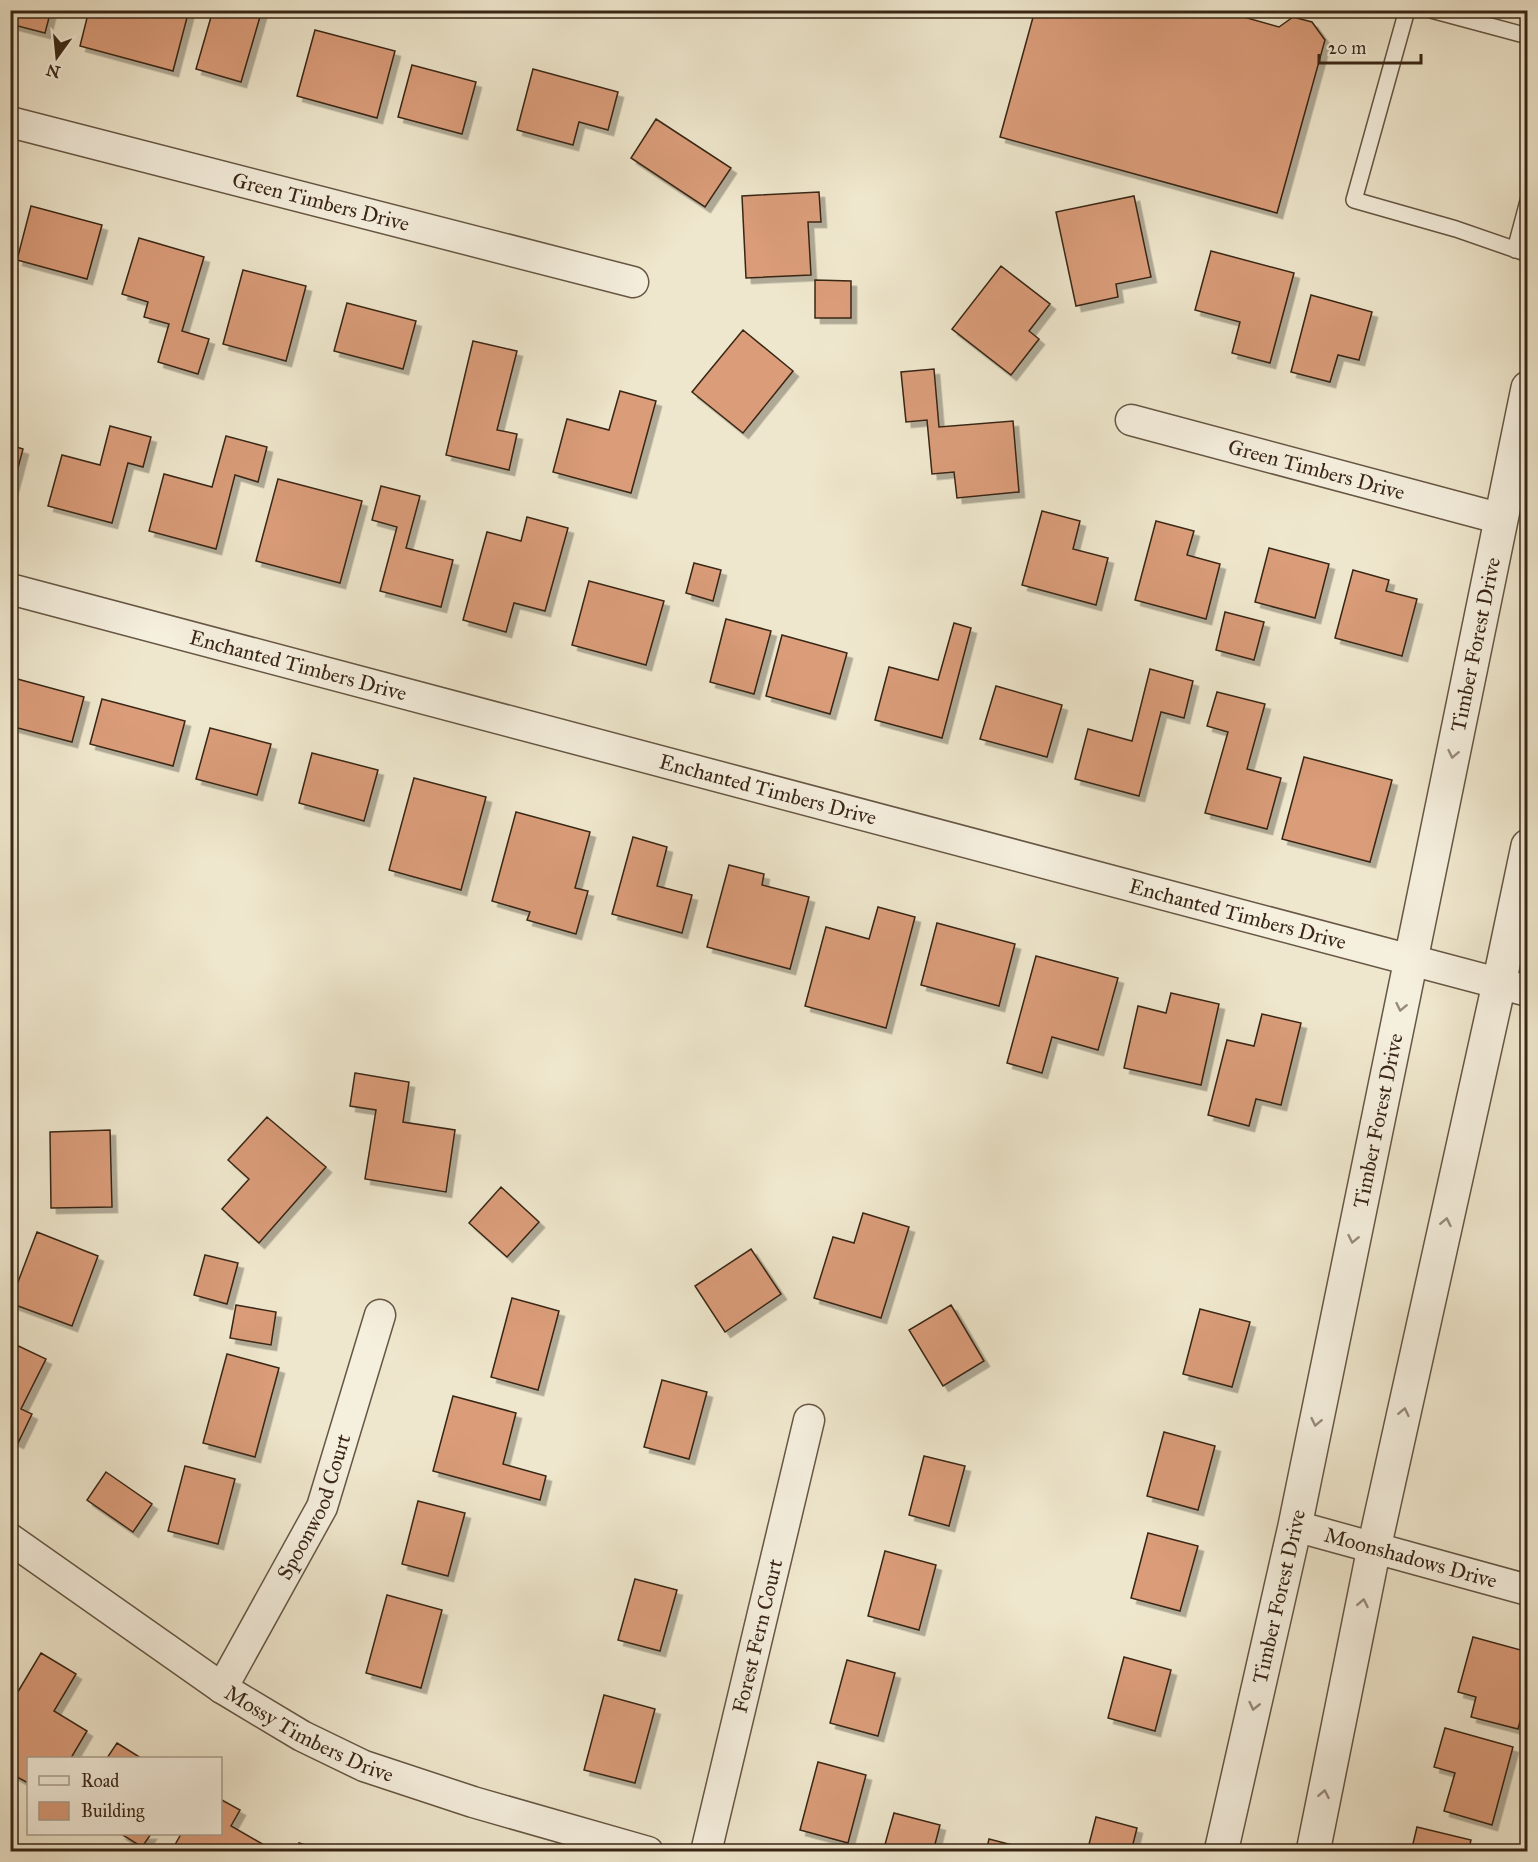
<svg xmlns="http://www.w3.org/2000/svg" width="1538" height="1862" font-family="'IM FELL Great Primer',serif">
<defs>
<filter id="shadow"><feDropShadow dx="5.5" dy="5.5" stdDeviation="0" flood-color="#0004"/></filter>
</defs>
<rect width="100%" height="100%" fill="#efe7cd"/>
<filter id="stains"><feTurbulence type="fractalNoise" baseFrequency=".00333" numOctaves="4"/><feColorMatrix values="0 0 0 0 .2 0 0 0 0 .09 0 0 0 0 .02 0 0 0 .5 -.17"/></filter>
<radialGradient id="worn" r=".72"><stop offset=".6" stop-color="#630" stop-opacity="0"/><stop offset="1" stop-color="#630" stop-opacity=".3"/></radialGradient>
<!-- building -->
<path fill="#da9c79" stroke="#392615" stroke-width="1.5" filter="url(#shadow)" d="M10 10H51L45 33 10 24Z
M89 10H189L173 71 80 46Z
M213 10H262L241 82 196 69Z
M1035 10H1219L1279 27 1293 17 1312 22 1325 40 1277 213 1000 137Z
M315 30 395 51 377 118 297 96Z
M412 65 476 82 462 134 398 117Z
M533 69 618 92 608 130 579 122 573 145 517 130Z
M656 119 731 168 705 207 631 158Z
M819 192 821 222H808L811 275 746 278 742 196Z
M1134 196 1151 277 1116 284 1118 297 1076 306 1056 212Z
M31 206 102 225 87 279 17 260Z
M139 238 204 257 182 331 209 339 198 374 158 362 169 324 144 317 148 302 122 294Z
M1211 251 1294 273 1270 363 1232 353 1240 322 1195 310Z
M1001 266 1050 304 1029 331 1039 339 1011 375 952 329Z
M243 270 306 286 286 361 223 344Z
M815 280 851 281V318H815Z
M1311 295 1372 312 1359 360 1338 355 1330 382 1291 372Z
M347 303 416 321 403 369 334 351Z
M743 330 793 371 743 433 692 392Z
M473 341 517 351 497 430 517 434 509 470 446 455Z
M934 369 939 427 1013 421 1019 492 957 498 954 472 932 474 927 420 906 422 901 372Z
M620 391 656 401 631 493 553 472 567 419 609 430Z
M110 426 151 437 143 467 128 463 112 523 48 506 62 455 100 465Z
M226 436 267 447 258 482 235 475 216 549 149 531 164 474 212 487Z
M10 445 23 449 11 494H10Z
M278 479 362 501 340 583 256 561Z
M381 486 420 496 406 548 453 560 441 607 380 591 397 527 372 520Z
M1042 511 1080 521 1073 549 1108 558 1096 605 1022 585Z
M527 517 568 528 545 611 514 603 506 632 463 620 487 532 521 541Z
M1156 521 1194 531 1187 555 1220 564 1206 619 1135 600Z
M1269 548 1329 564 1315 618 1255 602Z
M694 563 721 570 713 601 686 593Z
M1353 570 1389 580 1386 591 1417 599 1402 656 1335 638Z
M589 581 664 601 646 665 572 645Z
M1225 612 1264 622 1254 660 1216 650Z
M726 619 771 631 754 694 710 682Z
M954 623 971 628 942 738 875 720 889 667 938 680Z
M782 635 847 653 830 714 766 696Z
M1150 669 1193 681 1184 718 1161 712 1139 796 1075 779 1088 729 1132 741Z
M10 677 84 697 72 742 10 726Z
M996 686 1062 705 1047 757 980 739Z
M1217 692 1265 704 1247 769 1281 778 1267 829 1205 813 1228 732 1207 726Z
M102 699 185 721 173 766 90 744Z
M210 728 271 744 257 795 196 779Z
M312 753 378 770 364 821 299 803Z
M1304 757 1392 780 1370 862 1282 839Z
M414 778 486 797 461 890 389 870Z
M516 812 590 832 575 888 588 891 576 934 527 920 530 912 492 901Z
M633 837 667 847 657 886 692 895 682 933 612 914Z
M729 865 764 874 762 885 809 897 790 969 707 947Z
M878 907 915 917 886 1028 805 1006 826 927 869 939Z
M937 923 1015 944 999 1006 921 985Z
M1036 956 1118 978 1098 1050 1052 1037 1042 1073 1007 1063Z
M1171 993 1219 1004 1201 1085 1124 1068 1138 1006 1166 1013Z
M1262 1014 1301 1023 1281 1105 1256 1099 1249 1126 1208 1115 1227 1040 1254 1046Z
M355 1073 409 1082 403 1122 455 1130 446 1192 365 1179 376 1110 350 1106Z
M267 1117 326 1167 259 1243 222 1209 249 1179 228 1160Z
M110 1130 112 1207 51 1208 50 1132Z
M501 1187 539 1222 507 1257 469 1223Z
M863 1213 909 1227 881 1318 814 1298 833 1237 854 1243Z
M37 1232 98 1256 72 1326 10 1303Z
M751 1249 781 1294 725 1332 695 1286Z
M205 1255 238 1263 227 1304 194 1295Z
M512 1298 559 1311 538 1390 491 1377Z
M236 1305 276 1312 271 1345 230 1338Z
M951 1305 984 1361 943 1386 909 1330Z
M1200 1309 1250 1322 1232 1387 1183 1374Z
M10 1342 46 1359 21 1409 32 1414 18 1443 10 1439Z
M227 1354 279 1368 255 1457 203 1443Z
M662 1380 707 1392 689 1459 644 1447Z
M453 1396 516 1413 503 1464 546 1476 540 1500 433 1471Z
M1164 1432 1215 1446 1198 1510 1147 1496Z
M924 1456 965 1466 949 1526 909 1515Z
M185 1466 235 1479 218 1544 168 1531Z
M106 1472 152 1504 133 1532 87 1500Z
M418 1501 465 1513 448 1576 402 1564Z
M1148 1533 1198 1546 1180 1611 1131 1598Z
M885 1551 936 1565 919 1630 868 1616Z
M635 1579 677 1590 660 1651 618 1640Z
M387 1595 442 1610 421 1688 366 1673Z
M1473 1637 1528 1652V1692L1518 1729 1471 1717 1476 1697 1458 1692Z
M41 1653 76 1674 54 1711 87 1731 71 1758H28V1783L10 1773V1705Z
M1124 1657 1171 1670 1155 1731 1108 1718Z
M847 1660 895 1673 878 1736 830 1723Z
M604 1695 655 1709 635 1783 584 1770Z
M1445 1728 1513 1747 1492 1825 1444 1811 1455 1773 1434 1767Z
M117 1743 141 1758H107Z
M818 1762 866 1775 848 1843 800 1830Z
M220 1799 240 1810 231 1826 273 1850 272 1852H171L181 1834H220Z
M894 1813 940 1825 933 1852H896L884 1848Z
M1096 1817 1137 1828 1131 1852H1087Z
M1417 1827 1471 1840 1468 1852H1411Z
M121 1834H151L142 1847Z
M989 1839 1039 1852H986Z
M299 1843 330 1852H297Z"/>
<g fill="none" stroke-linecap="round" stroke-linejoin="round">
<defs>
<path id="service" d="M1407 10 1354 200 1456 229 1528 254
M1431 10 1528 36
M1515 250 1528 201"/>
<g id="minor">
<path id="s1" d="M10 122 633 282"/>
<path id="s2" d="M1131 420 1502 519"/>
<path id="s3" d="M10 589 1528 991"/>
<path id="s4" d="M1295 1526 1528 1590"/>
<path id="s5" d="M10 1539 222 1688 302 1736 364 1766 473 1802 648 1852"/>
<path id="s6" d="M222 1688 322 1507 380 1315"/>
<path id="s7" d="M706 1852 809 1420"/>
</g>
<g id="tertiary">
<path id="s8" d="M1221 1852 1295 1526 1528 388"/>
<path d="M1313 1852 1374 1548 1499 984 1528 846"/>
</g>
</defs>
<!-- service casing -->
<use href="#service" stroke="#665643" stroke-width="18"/>
<!-- minor casing -->
<use href="#minor" stroke="#665643" stroke-width="33"/>
<!-- tertiary casing -->
<use href="#tertiary" stroke="#665643" stroke-width="36"/>
<!-- service -->
<use href="#service" stroke="#f5efde" stroke-width="15"/>
<!-- minor -->
<use href="#minor" stroke="#f5efde" stroke-width="30"/>
<!-- tertiary -->
<use href="#tertiary" stroke="#f5efde" stroke-width="33"/>
</g>
<!-- one-way arrows -->
<defs><path id="oneway-chevron" d="M-2-3.5L2.5 0L-2 3.5" fill="none" stroke-width="1.6" stroke-linecap="round" stroke-linejoin="round" transform="scale(1.5)"/></defs>
<g stroke="#978a7a">
<use href="#oneway-chevron" transform="translate(1453 754) rotate(102)"/>
<use href="#oneway-chevron" transform="translate(1401 1007) rotate(102)"/>
<use href="#oneway-chevron" transform="translate(1446 1222) rotate(-78)"/>
<use href="#oneway-chevron" transform="translate(1353 1239) rotate(102)"/>
<use href="#oneway-chevron" transform="translate(1404 1412) rotate(-78)"/>
<use href="#oneway-chevron" transform="translate(1316 1422) rotate(102)"/>
<use href="#oneway-chevron" transform="translate(1363 1603) rotate(-79)"/>
<use href="#oneway-chevron" transform="translate(1254 1706) rotate(103)"/>
<use href="#oneway-chevron" transform="translate(1324 1794) rotate(-79)"/>
</g>
<g text-anchor="middle" dominant-baseline="central" stroke-width="6" stroke-linejoin="round" paint-order="stroke">
<!-- street labels -->
<g font-size="21" fill="#392615" stroke="#f5efde">
<text stroke="none"><textPath href="#s1" startOffset="321">Green Timbers Drive</textPath></text>
<text stroke="none"><textPath href="#s2" startOffset="192">Green Timbers Drive</textPath></text>
<text stroke="none"><textPath href="#s8" startOffset="1234">Timber Forest Drive</textPath></text>
<text stroke="none"><textPath href="#s3" startOffset="298">Enchanted Timbers Drive</textPath></text>
<text stroke="none"><textPath href="#s3" startOffset="784">Enchanted Timbers Drive</textPath></text>
<text stroke="none"><textPath href="#s3" startOffset="1270">Enchanted Timbers Drive</textPath></text>
<text stroke="none"><textPath href="#s8" startOffset="748">Timber Forest Drive</textPath></text>
<text stroke="none"><textPath href="#s6" startOffset="204">Spoonwood Court</textPath></text>
<text stroke="none"><textPath href="#s4" startOffset="120">Moonshadows Drive</textPath></text>
<text stroke="none"><textPath href="#s8" startOffset="262">Timber Forest Drive</textPath></text>
<text stroke="none"><textPath href="#s7" startOffset="222">Forest Fern Court</textPath></text>
<text stroke="none"><textPath href="#s5" startOffset="358">Mossy Timbers Drive</textPath></text>
</g>
</g>
<!-- margin -->
<rect width="1538" height="1862" fill="none" stroke="#efe7cd" stroke-width="36"/>
<rect x="12" y="12" width="1514" height="1838" fill="none" stroke="#392615" stroke-width="3"/>
<rect x="18" y="18" width="1502" height="1826" fill="none" stroke="#392615" stroke-width="1.5"/>
<!-- legend -->
<rect x="27" y="1757" width="195" height="78" fill="#f5efde" stroke="#aa9f8e" stroke-width="1.5"/>
<rect x="39" y="1776" width="30" height="9" fill="#f5efde" stroke="#aa9f8e" stroke-width="1.5"/>
<text x="81" y="1787" font-size="18" fill="#392615">Road</text>
<rect x="39" y="1802" width="30" height="18" fill="#da9c79" stroke="#aa9f8e" stroke-width="1.5"/>
<text x="81" y="1817" font-size="18" fill="#392615">Building</text>
<!-- north arrow -->
<g transform="translate(57 57) rotate(195)" stroke="#f5efde" stroke-width="4.5" paint-order="stroke">
<path d="M0-4.5L10 22L0 15L-10 22Z" fill="#392615"/>
<text y="-9" font-size="16" font-weight="bold" text-anchor="middle" fill="#392615">N</text>
</g>
<!-- scale -->
<path d="M1319 54v9h102v-9" fill="none" stroke="#392615" stroke-width="3"/>
<text x="1328" y="54" font-size="18" fill="#392615" stroke="#f5efde" stroke-width="4.5" paint-order="stroke">20 m</text>
<rect width="100%" height="100%" filter="url(#stains)"/>
<rect width="100%" height="100%" fill="url(#worn)"/>
</svg>
